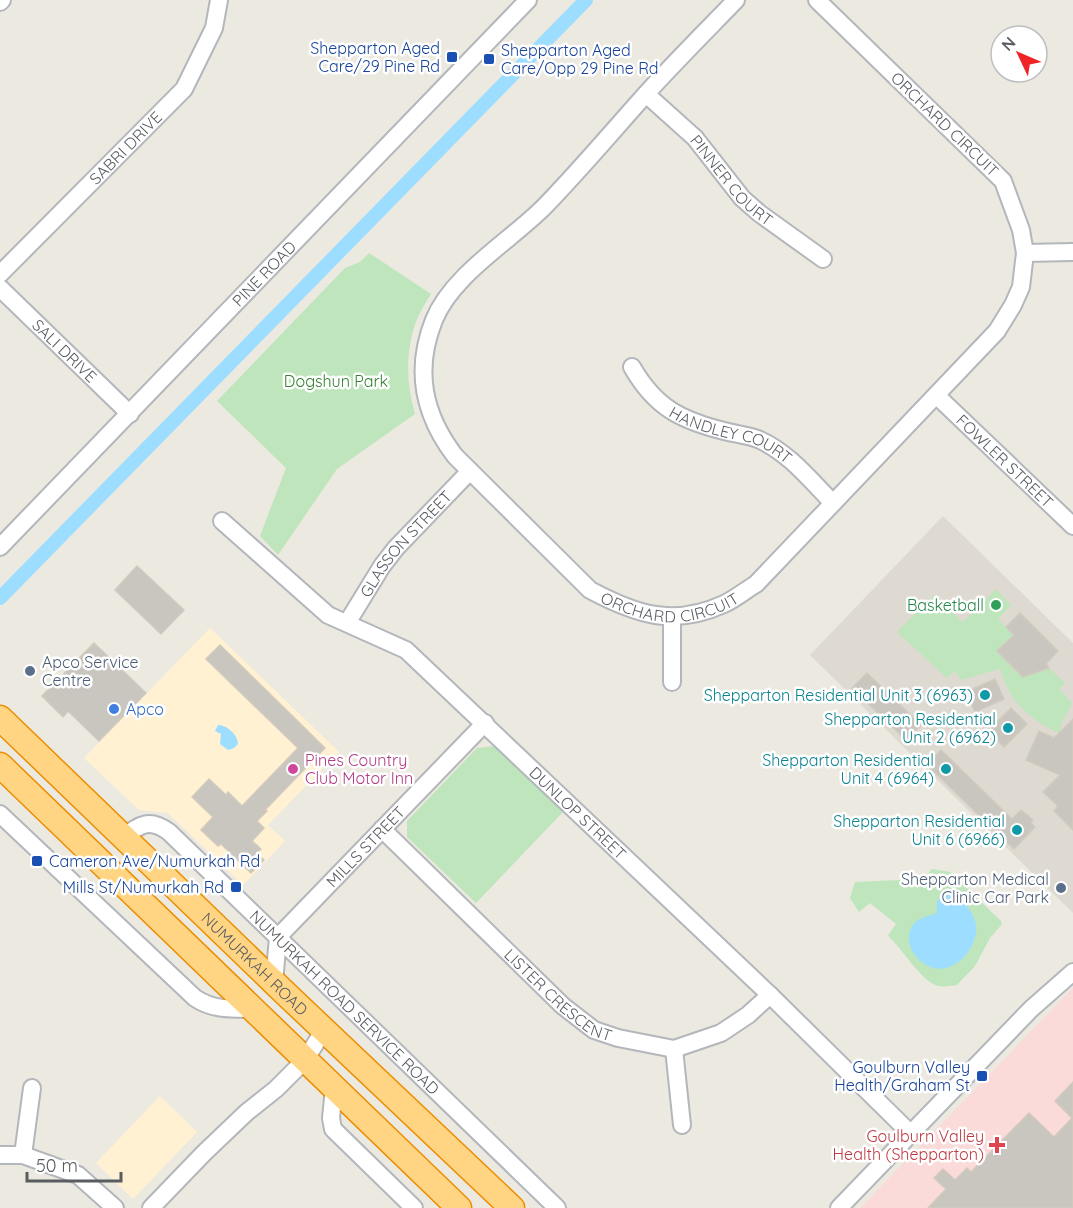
<svg xmlns="http://www.w3.org/2000/svg" width="1073" height="1208" font-family="Quicksand,sans-serif">
<rect width="100%" height="100%" fill="#ece9e0"/>
<!-- commercial -->
<path fill="#fff1d2" d="M210 628 339 752 268 825 285 841 243 885 168 813 139 810 84 758Z
M160 1096 197 1132 133 1199 96 1163Z"/>
<!-- education -->
<path fill="#dfdad1" d="M943 516 1073 643V913L810 655Z"/>
<!-- medical -->
<path fill="#fbdada" d="M1073 988V1208H860L981 1083Z"/>
<!-- green -->
<path fill="#bee5bb" d="M369 253 431 294C426 302 421 310 417 319 405 350 406 383 415 414L337 469 278 555 260 536 286 468 217 401 345 268 360 262Z
M996 589 1011 605 998 619 1014 635 997 651 1015 669 1004 680 1000 669 961 680 955 671 947 678 897 632 934 595 963 622Z
M1050 669 1065 683 1059 689 1072 703 1061 725V734C1035 722 1015 708 1004 680L1016 670 1023 677Z
M495 746 563 812 476 903 407 837V821L477 748Z
M932 869 950 872 1001 921 1002 924 990 938 975 966 957 985C951 986 944 987 938 986 921 981 904 951 891 939L888 935 896 924 870 903 859 912 850 898 855 882 923 879Z"/>
<!-- water -->
<path fill="#9dddff" d="M218 725C227 725 238 735 238 744L234 748 228 750 220 744 221 734 215 731Z
M943 893C951 892 957 896 963 902 968 906 973 914 975 921 982 943 957 974 934 968 917 964 901 942 913 925 917 918 929 916 937 913V902Z"/>
<g fill="none" stroke-linecap="round" stroke-linejoin="round">
<!-- canal -->
<path stroke="#9dddff" stroke-width="14" d="M0 598 586 0"/>
</g>
<!-- building -->
<path fill="#c9c5bf" stroke="#d1cabe" stroke-width="1.5" d="M137 566 184 610 161 634 115 590Z
M1020 613 1058 651 1046 664 1049 668 1023 677 997 651 1014 635 1006 627Z
M94 643 146 693 99 741 68 711 63 717 42 696Z
M220 645 325 748 265 810 267 811 257 821 264 828 252 841 261 849 257 853 264 860 251 873 221 844 218 846 201 830 213 817 192 797 209 779 226 795 228 792 242 806 298 748 206 659Z
M867 673 921 725 906 740 852 688Z
M995 679 1004 699 975 712 966 692Z
M1011 708 1027 724 1004 747 988 731Z
M1073 719V830L1054 811 1058 806 1043 792 1060 775 1026 760 1039 731 1054 738Z
M941 750 1012 819 1021 810 1033 820 1031 823 1035 827 1014 849 927 765Z
M1073 1082V1208H928L946 1189 934 1178 943 1169 955 1180 967 1168 971 1172 1029 1113 1054 1137 1072 1118 1055 1101Z"/>
<g fill="none" stroke-linecap="round" stroke-linejoin="round">
<defs>
<g id="minor">
<path id="s1" d="M736 0C705 32 674 63 645 95 611 133 579 171 544 207 510 241 452 275 434 320 414 370 423 414 455 456L590 590C637 615 673 627 724 604 735 599 746 590 756 584L997 331 1013 305 1021 287 1025 253 1021 230 1003 181 817 0"/>
<path d="M0 2 2 0"/>
<path id="s2" d="M646 94 695 138 742 198 759 213 823 259"/>
<path d="M1025 253 1073 252"/>
<path id="s3" d="M0 274 184 89 214 28 219 0"/>
<path id="s4" d="M0 288 130 414"/>
<path id="s5" d="M632 367C655 407 680 420 724 431 735 434 749 435 760 440 789 453 811 481 833 503"/>
<path id="s6" d="M937 396 1073 526"/>
<path id="s7" d="M222 521 328 615 406 650 770 995 911 1134"/>
<path id="s8" d="M0 547 528 0"/>
<path id="s9" d="M347 623 382 566 396 548 470 471"/>
<path d="M672 682V617"/>
<path d="M0 814 195 998C213 1010 231 1009 253 1009"/>
<path id="s10" d="M382 829 563 1006 594 1030 618 1038 674 1049 721 1033 748 1015 770 995"/>
<path id="s11" d="M123 837C141 824 150 818 169 832L557 1208"/>
<path id="s12" d="M274 983 278 937 485 723"/>
<path d="M674 1049 682 1125"/>
<path d="M334 1088 331 1118 333 1129 414 1208"/>
<path d="M0 1155H23L78 1175 115 1208"/>
<path d="M23 1155 32 1088"/>
<path d="M151 1208 204 1153 247 1112 276 1089 305 1060 324 1030"/>
<path d="M839 1208 1031 1009 1073 972"/>
</g>
<g id="highway">
<path id="s13" d="M0 718 286 994 512 1208"/>
<path d="M0 765 459 1208"/>
</g>
</defs>
<!-- minor casing -->
<use href="#minor" stroke="#b3b7bb" stroke-width="20"/>
<!-- highway casing -->
<use href="#highway" stroke="#ec8e00" stroke-width="27"/>
<!-- minor -->
<use href="#minor" stroke="#fff" stroke-width="16"/>
<!-- highway -->
<use href="#highway" stroke="#ffd584" stroke-width="24"/>
</g>
<!-- markers -->
<g fill="#1a4fb4" stroke="#fff" stroke-width="2">
<rect x="446" y="51" width="12" height="12" rx="3"/>
<rect x="483" y="53" width="12" height="12" rx="3"/>
<rect x="31" y="855" width="12" height="12" rx="3"/>
<rect x="230" y="881" width="12" height="12" rx="3"/>
<rect x="976" y="1070" width="12" height="12" rx="3"/>
</g>
<circle fill="#2e9e5b" stroke="#fff" stroke-width="2" cx="996" cy="605" r="6"/>
<g fill="#5c6f8a" stroke="#fff" stroke-width="2">
<circle cx="30" cy="671" r="6"/>
<circle cx="1061" cy="888" r="6"/>
</g>
<g fill="#0f9aa8" stroke="#fff" stroke-width="2">
<circle cx="985" cy="695" r="6"/>
<circle cx="1008" cy="728" r="6"/>
<circle cx="946" cy="769" r="6"/>
<circle cx="1017" cy="830" r="6"/>
</g>
<circle fill="#3f7fe0" stroke="#fff" stroke-width="2" cx="114" cy="709" r="6"/>
<circle fill="#d1479c" stroke="#fff" stroke-width="2" cx="293" cy="769" r="6"/>
<path fill="#e0444e" stroke="#fff" stroke-width="2" d="M994 1136h6v6h6v6h-6v6h-6v-6h-6v-6h6z"/>
<g text-anchor="middle" dominant-baseline="central" stroke-width="5" stroke-linejoin="round" paint-order="stroke">
<!-- transit labels -->
<g font-size="16" fill="#164399" stroke="#fff" text-anchor="end">
<text x="440" y="48">Shepparton Aged<tspan x="440" dy="18">Care/29 Pine Rd</tspan></text>
<text x="501" y="50" text-anchor="start">Shepparton Aged<tspan x="501" dy="18">Care/Opp 29 Pine Rd</tspan></text>
<text x="49" y="861" text-anchor="start">Cameron Ave/Numurkah Rd</text>
<text x="224" y="887">Mills St/Numurkah Rd</text>
<text x="970" y="1067">Goulburn Valley<tspan x="970" dy="18">Health/Graham St</tspan></text>
</g>
<!-- street labels -->
<g font-size="16" fill="#595d62" stroke="#fff">
<text transform="translate(945 124) rotate(44)">ORCHARD CIRCUIT</text>
<text stroke="none"><textPath href="#s3" startOffset="178">SABRI DRIVE</textPath></text>
<text stroke="none"><textPath href="#s2" startOffset="122">PINNER COURT</textPath></text>
<text stroke="none"><textPath href="#s8" startOffset="380">PINE ROAD</textPath></text>
<text stroke="none"><textPath href="#s4" startOffset="90">SALI DRIVE</textPath></text>
<text stroke="none"><textPath href="#s5" startOffset="124">HANDLEY COURT</textPath></text>
<text stroke="none"><textPath href="#s6" startOffset="94">FOWLER STREET</textPath></text>
<text stroke="none"><textPath href="#s9" startOffset="99">GLASSON STREET</textPath></text>
<text stroke="none"><textPath href="#s1" startOffset="861">ORCHARD CIRCUIT</textPath></text>
<text stroke="none"><textPath href="#s7" startOffset="464">DUNLOP STREET</textPath></text>
<text stroke="none"><textPath href="#s12" startOffset="172">MILLS STREET</textPath></text>
<text stroke="none"><textPath href="#s13" startOffset="354">NUMURKAH ROAD</textPath></text>
<text stroke="none"><textPath href="#s10" startOffset="243">LISTER CRESCENT</textPath></text>
<text stroke="none"><textPath href="#s11" startOffset="296">NUMURKAH ROAD SERVICE ROAD</textPath></text>
</g>
<!-- park labels -->
<g font-size="16" fill="#348130" stroke="#fff">
<text x="336" y="381">Dogshun Park</text>
</g>
<!-- leisure labels -->
<g font-size="16" fill="#27864d" stroke="#fff" text-anchor="end">
<text x="984" y="605">Basketball</text>
</g>
<!-- service labels -->
<g font-size="16" fill="#4e5e75" stroke="#fff" text-anchor="start">
<text x="42" y="662">Apco Service<tspan x="42" dy="18">Centre</tspan></text>
<text x="1049" y="879" text-anchor="end">Shepparton Medical<tspan x="1049" dy="18">Clinic Car Park</tspan></text>
</g>
<!-- culture labels -->
<g font-size="16" fill="#0d838f" stroke="#fff" text-anchor="end">
<text x="973" y="695">Shepparton Residential Unit 3 (6963)</text>
<text x="996" y="719">Shepparton Residential<tspan x="996" dy="18">Unit 2 (6962)</tspan></text>
<text x="934" y="760">Shepparton Residential<tspan x="934" dy="18">Unit 4 (6964)</tspan></text>
<text x="1005" y="821">Shepparton Residential<tspan x="1005" dy="18">Unit 6 (6966)</tspan></text>
</g>
<!-- shop labels -->
<g font-size="16" fill="#366cbe" stroke="#fff" text-anchor="start">
<text x="126" y="709">Apco</text>
</g>
<!-- hotel labels -->
<g font-size="16" fill="#b23c85" stroke="#fff" text-anchor="start">
<text x="305" y="760">Pines Country<tspan x="305" dy="18">Club Motor Inn</tspan></text>
</g>
<!-- health labels -->
<g font-size="16" fill="#be3a42" stroke="#fff" text-anchor="end">
<text x="984" y="1136">Goulburn Valley<tspan x="984" dy="18">Health (Shepparton)</tspan></text>
</g>
</g>
<!-- north arrow -->
<g transform="translate(1019 54) rotate(314)"><circle r="28" fill="#ffffff" stroke="#bdbec0" stroke-width="1.5"/>
<path d="M0-4.5L10 22L0 15L-10 22Z" fill="#ee2426"/>
<text y="-9" font-size="16" font-weight="bold" text-anchor="middle" fill="#595d62">N</text>
</g>
<!-- scale -->
<path d="M27 1172v9h94v-9" fill="none" stroke="#595d62" stroke-width="3"/>
<text x="36" y="1172" font-size="18" fill="#595d62" stroke="#ffffff" stroke-width="4.5" paint-order="stroke">50 m</text>
</svg>
